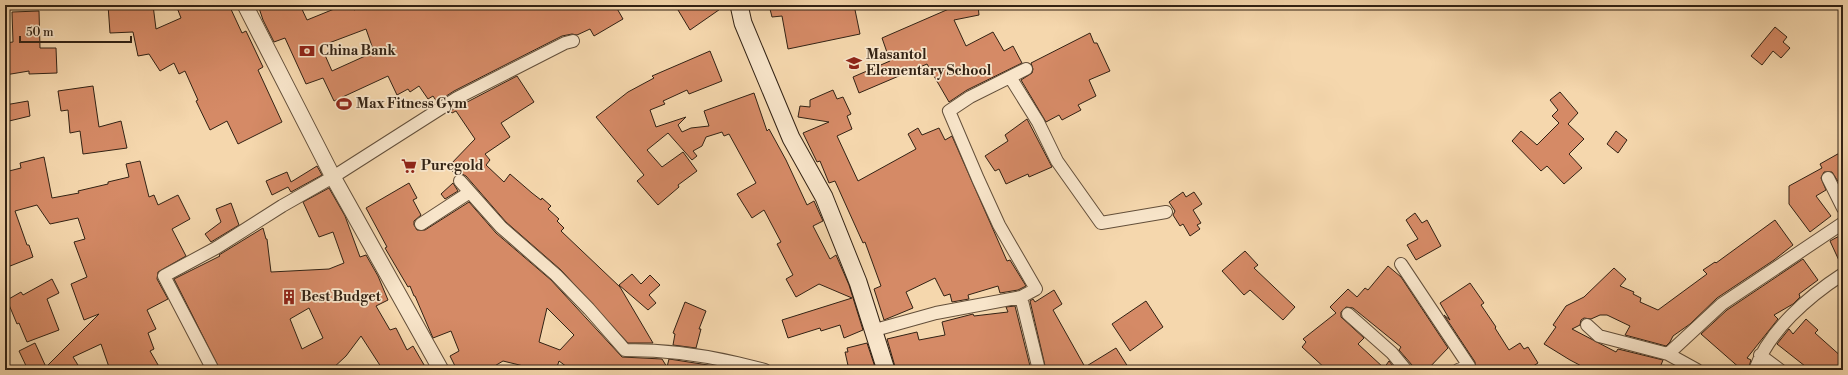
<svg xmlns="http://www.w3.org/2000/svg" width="1848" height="375" font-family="'Libre Bodoni',serif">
<rect width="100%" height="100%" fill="#f5d7ad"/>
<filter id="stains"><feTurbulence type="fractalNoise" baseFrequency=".005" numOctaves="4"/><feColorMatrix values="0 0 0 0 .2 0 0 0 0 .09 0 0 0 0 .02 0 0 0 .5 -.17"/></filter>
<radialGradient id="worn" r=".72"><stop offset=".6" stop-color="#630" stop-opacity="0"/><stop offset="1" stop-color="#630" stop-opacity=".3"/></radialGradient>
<!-- building -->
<path fill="#d58a66" stroke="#322214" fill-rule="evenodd" d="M108 5H153L156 29 181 18 176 5H229L242 33 246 31 263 67 258 70 282 122 238 144 227 121 210 130 196 101 198 100 185 71 179 74 174 63 160 71 149 54 138 56 133 32 110 33Z
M258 5H300L307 20 344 5H352L354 10 365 5H615L623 19 594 36 590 29 577 35 572 34 562 36 454 91 437 102 433 96 428 99 419 86 410 92 408 89 397 95 388 76 334 101 323 78 306 84 285 38 274 42 263 20ZM366 29 374 52 332 71 321 46Z
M675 5H726L690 30Z
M769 5H854L860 34 788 49 782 16 772 17Z
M958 5H978L979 15 954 20 966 46 993 32 1004 51 1013 46 1022 63 967 90 949 102 927 64 859 93 853 77 890 61 882 38Z
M39 11 40 48H56L57 73 29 74V71L5 75V43L13 42 12 12Z
M1775 27 1787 37 1783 42 1790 48 1781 58 1773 51 1762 65 1751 56Z
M1090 33 1094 43H1097L1110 71 1089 80 1096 96 1078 105 1081 110 1062 120 1059 115 1046 122 1021 80 1032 73 1033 69 1031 63Z
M710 51 722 81 689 94 687 90 663 101 665 104 650 110 656 127 686 117 678 125 682 132 691 128 709 126 704 111 754 93 767 131 769 129 786 160 807 205 814 201 818 210 823 221 813 226 830 259 836 255 849 285 863 330 844 338 840 325 821 331 820 328 788 338 782 320 852 298 819 284 796 297 786 279 793 275 777 244 781 242 764 210 752 218 737 194 756 183 729 134 724 136 722 132 706 137 702 146 693 151 697 156 692 160 668 133 647 150 662 167 683 152 697 171 678 185 679 187 658 205 637 181 644 175 596 117 628 92 654 78 652 76Z
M517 76 534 102 501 123 510 137 485 154 490 160 486 165 504 182 510 174 532 193 541 200 542 198 551 206 548 209 559 219 557 221 564 228 561 231 620 287 653 343H628L561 270 506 222 466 176 462 174 456 175 448 167 475 139 456 111 452 113 450 111Z
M93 86 99 127 121 121 127 148 83 154 80 131 70 133 68 110 61 111 58 91Z
M833 90 837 99 843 97 851 114 847 116 852 129 837 136 858 181 916 149 908 134 918 128 922 135 939 128 945 140 952 136 1007 261 1010 260 1026 286 1018 290 1000 293 998 286 968 295 969 299 952 302 950 294 944 296 935 278 906 292 913 308 884 320 874 289 881 286 865 242 863 243 835 181 829 183 820 161 817 162 803 133 829 122 798 117 800 106 810 107V100Z
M1560 92 1578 113 1568 124 1584 139 1569 154 1582 168 1564 184 1547 166 1541 171 1512 141 1521 131 1537 145 1559 123 1552 116 1558 110 1550 100Z
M28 101 30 116 5 122V105Z
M1027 119 1052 167 1029 177 1028 174 1006 184 999 169 995 171 985 156 1008 141 1005 135Z
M1616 131 1627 140 1618 153 1607 144Z
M1843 151V181L1839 183 1832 172H1824L1821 178 1826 190 1816 196 1831 216 1810 232 1789 204V186L1822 168 1820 164Z
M44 157 52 198 79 193 78 191 108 184V182L129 177 126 164 140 161 149 197 154 195 158 205 178 195 190 219 172 229 186 256 158 272 157 279 168 299 147 310 156 329 148 333 154 349 150 351 161 370H110L101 344 73 357 81 370H28L19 351 35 343 46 367 99 314 84 320 71 284 87 277 74 242 85 239 78 218 50 224 37 205 15 211 27 245H29L33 257 5 268V172L21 168 20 163Z
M317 166 322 175 291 192 288 187 272 195 266 181 287 172 291 182Z
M409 183 417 198 413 200 421 215 414 221V225L417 230H425L469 202 496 233 551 280 622 357 662 359 667 367 669 359 708 365 727 368V370H571L559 361 556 370H540L503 361 488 370H457L450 356 459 351 451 331 433 338 415 296H414L410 286 408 287 385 248 387 247 366 208ZM547 308 574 335 560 350 539 342Z
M453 183 458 191 445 199 441 194Z
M329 188 345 216 360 257 366 255 378 276 388 300 376 306 390 330 396 328 407 350 413 346 427 370H383L361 336 346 356 331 370H220L174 279 220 256 219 255 263 228 266 239H267L271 272 329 269 344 263 333 232 319 237 303 202ZM309 308 323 338 302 349 290 319Z
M1183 192 1186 197 1194 192 1202 204 1193 210 1201 223 1197 225 1200 229 1190 236 1183 224 1180 226 1173 215 1175 211 1169 202Z
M231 203 239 225 211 242 205 234 221 222 216 209Z
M1415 213 1422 223 1427 220 1441 246 1416 260 1407 245 1418 239 1406 220Z
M1775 220 1793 245 1774 260 1717 298 1690 324 1673 336 1670 342 1666 346 1625 335 1630 326 1607 315H1600L1591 319 1584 318 1581 320 1580 325 1572 329 1616 352 1618 349 1663 360 1659 370H1589L1570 360 1544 344 1556 327 1553 325 1566 306 1584 297 1614 268 1626 279 1620 286 1634 292 1633 294 1641 298 1640 302 1658 310 1707 274 1703 270 1715 262 1716 263Z
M1843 234V267H1842L1830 241Z
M1245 251 1258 265 1254 268 1295 307 1283 320 1250 290 1244 295 1222 271Z
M1803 259 1818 280 1799 294 1800 297 1793 304 1774 315 1778 319 1747 358 1751 360 1748 370H1742L1701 334 1727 310Z
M1388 266 1401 277 1448 348 1427 370H1413L1412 365 1399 350 1401 347 1353 308 1346 307 1341 312V317L1364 338 1358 344 1384 368 1389 361 1396 370H1327L1302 347 1306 342 1303 339 1336 313 1330 307 1348 289 1357 297 1365 288 1368 290Z
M632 274 641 284 650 275 660 285 649 295 656 303 648 310 619 285Z
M52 279 59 293 47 299 59 330 27 342 19 323 17 324 7 300 21 292 23 295Z
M1470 283 1484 303 1481 305 1496 327 1495 328 1509 350 1520 343 1524 349 1528 347 1538 363 1527 370H1475V362L1444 315 1450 320 1440 303Z
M1054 290 1062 304 1053 310 1085 367 1116 348 1130 370H1046L1030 301 1033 299 1035 302Z
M1146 301 1163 327 1130 351 1112 324Z
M685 302 706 311 699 329H701L696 348 673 345 675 334 673 333Z
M1015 306 1031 370H896L887 339 917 332 919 340 945 335 942 322 973 314 974 316 1008 312 1006 307Z
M1806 319 1818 330 1815 333 1843 358V370H1810L1777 344 1789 329 1793 334Z
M867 343 876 370H849L845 352H848L847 348Z"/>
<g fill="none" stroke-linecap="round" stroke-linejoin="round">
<defs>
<path id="minor" d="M1026 69 970 97 949 111 978 179 999 225 1036 289 1021 297 1039 370
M1010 77 1038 122 1057 161 1101 223 1166 212
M1828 178 1843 208
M460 181 501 227 556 275 589 309 625 350C663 350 700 354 737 363L735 370
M421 224 470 192
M1401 264 1469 366 1458 370
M1348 314 1392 353 1406 370
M1587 325 1599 336 1668 354 1722 304 1843 223
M875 330 936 313 1021 297
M1668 354 1697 370
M1760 355 1780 370
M737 363 765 370
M213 370 164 276 216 248 282 206 333 177 457 98 565 43 573 41
M1755 370C1768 331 1809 296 1843 274"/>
<path id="tertiary" d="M245 5 333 177 441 370"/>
<path id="secondary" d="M739 5 743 23 791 138 824 197 858 282 886 370"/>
</defs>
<!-- minor casing -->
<use href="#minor" stroke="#634f3a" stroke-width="14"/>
<!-- tertiary casing -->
<use href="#tertiary" stroke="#634f3a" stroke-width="17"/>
<!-- secondary casing -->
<use href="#secondary" stroke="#322214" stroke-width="19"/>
<!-- minor -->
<use href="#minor" stroke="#f8e5ca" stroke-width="12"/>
<!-- tertiary -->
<use href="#tertiary" stroke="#f8e5ca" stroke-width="15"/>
<!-- secondary -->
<use href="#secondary" stroke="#f8e5ca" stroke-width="17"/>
</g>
<!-- icons -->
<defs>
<symbol id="bank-bare" viewBox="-9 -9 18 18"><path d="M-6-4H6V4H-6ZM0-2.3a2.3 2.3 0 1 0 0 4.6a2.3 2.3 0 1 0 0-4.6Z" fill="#8f2418" stroke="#f8e5ca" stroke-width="2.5" paint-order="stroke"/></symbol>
<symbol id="school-bare" viewBox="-9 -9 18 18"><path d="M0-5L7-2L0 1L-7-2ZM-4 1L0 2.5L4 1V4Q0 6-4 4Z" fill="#8f2418" stroke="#f8e5ca" stroke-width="2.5" paint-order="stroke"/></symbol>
<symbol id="stadium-bare" viewBox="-9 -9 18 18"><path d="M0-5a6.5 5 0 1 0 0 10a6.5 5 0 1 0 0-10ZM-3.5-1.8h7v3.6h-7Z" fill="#8f2418" stroke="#f8e5ca" stroke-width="2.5" paint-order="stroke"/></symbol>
<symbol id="supermarket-bare" viewBox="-9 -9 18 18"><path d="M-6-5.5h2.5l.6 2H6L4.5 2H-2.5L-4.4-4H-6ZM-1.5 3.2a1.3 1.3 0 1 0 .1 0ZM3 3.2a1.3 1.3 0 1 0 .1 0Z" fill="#8f2418" stroke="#f8e5ca" stroke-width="2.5" paint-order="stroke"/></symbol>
<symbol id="building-bare" viewBox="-9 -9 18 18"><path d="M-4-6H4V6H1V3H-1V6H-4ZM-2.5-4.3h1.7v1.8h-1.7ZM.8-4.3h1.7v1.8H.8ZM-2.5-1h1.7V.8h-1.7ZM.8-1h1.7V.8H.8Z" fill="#8f2418" stroke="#f8e5ca" stroke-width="2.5" paint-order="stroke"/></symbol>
</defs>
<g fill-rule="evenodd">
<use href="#bank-bare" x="296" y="40" width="22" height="22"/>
<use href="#school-bare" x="843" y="52" width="22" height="22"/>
<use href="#stadium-bare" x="333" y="93" width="22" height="22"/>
<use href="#supermarket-bare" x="398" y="155" width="22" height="22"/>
<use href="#building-bare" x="278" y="286" width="22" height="22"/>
</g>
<g text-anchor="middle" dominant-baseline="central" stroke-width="3.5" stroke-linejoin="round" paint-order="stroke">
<!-- poi labels -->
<g font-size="14" font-weight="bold" fill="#322214" stroke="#f8e5ca" text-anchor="start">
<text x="319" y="51">China Bank</text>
<text x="866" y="55">Masantol<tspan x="866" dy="16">Elementary School</tspan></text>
<text x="356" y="104">Max Fitness Gym</text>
<text x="421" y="166">Puregold</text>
<text x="301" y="297">Best Budget</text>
</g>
</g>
<!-- margin -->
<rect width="1848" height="375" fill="none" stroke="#f5d7ad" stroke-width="20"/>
<rect x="6" y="6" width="1836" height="363" fill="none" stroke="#322214" stroke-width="2"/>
<rect x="10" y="10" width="1828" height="355" fill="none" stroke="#322214"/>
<!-- scale -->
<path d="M20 36v6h111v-6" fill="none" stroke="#322214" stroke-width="2"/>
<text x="26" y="36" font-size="12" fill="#322214" stroke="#f8e5ca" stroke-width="3" paint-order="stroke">50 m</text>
<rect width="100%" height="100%" filter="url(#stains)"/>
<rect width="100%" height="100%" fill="url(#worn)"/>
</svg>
